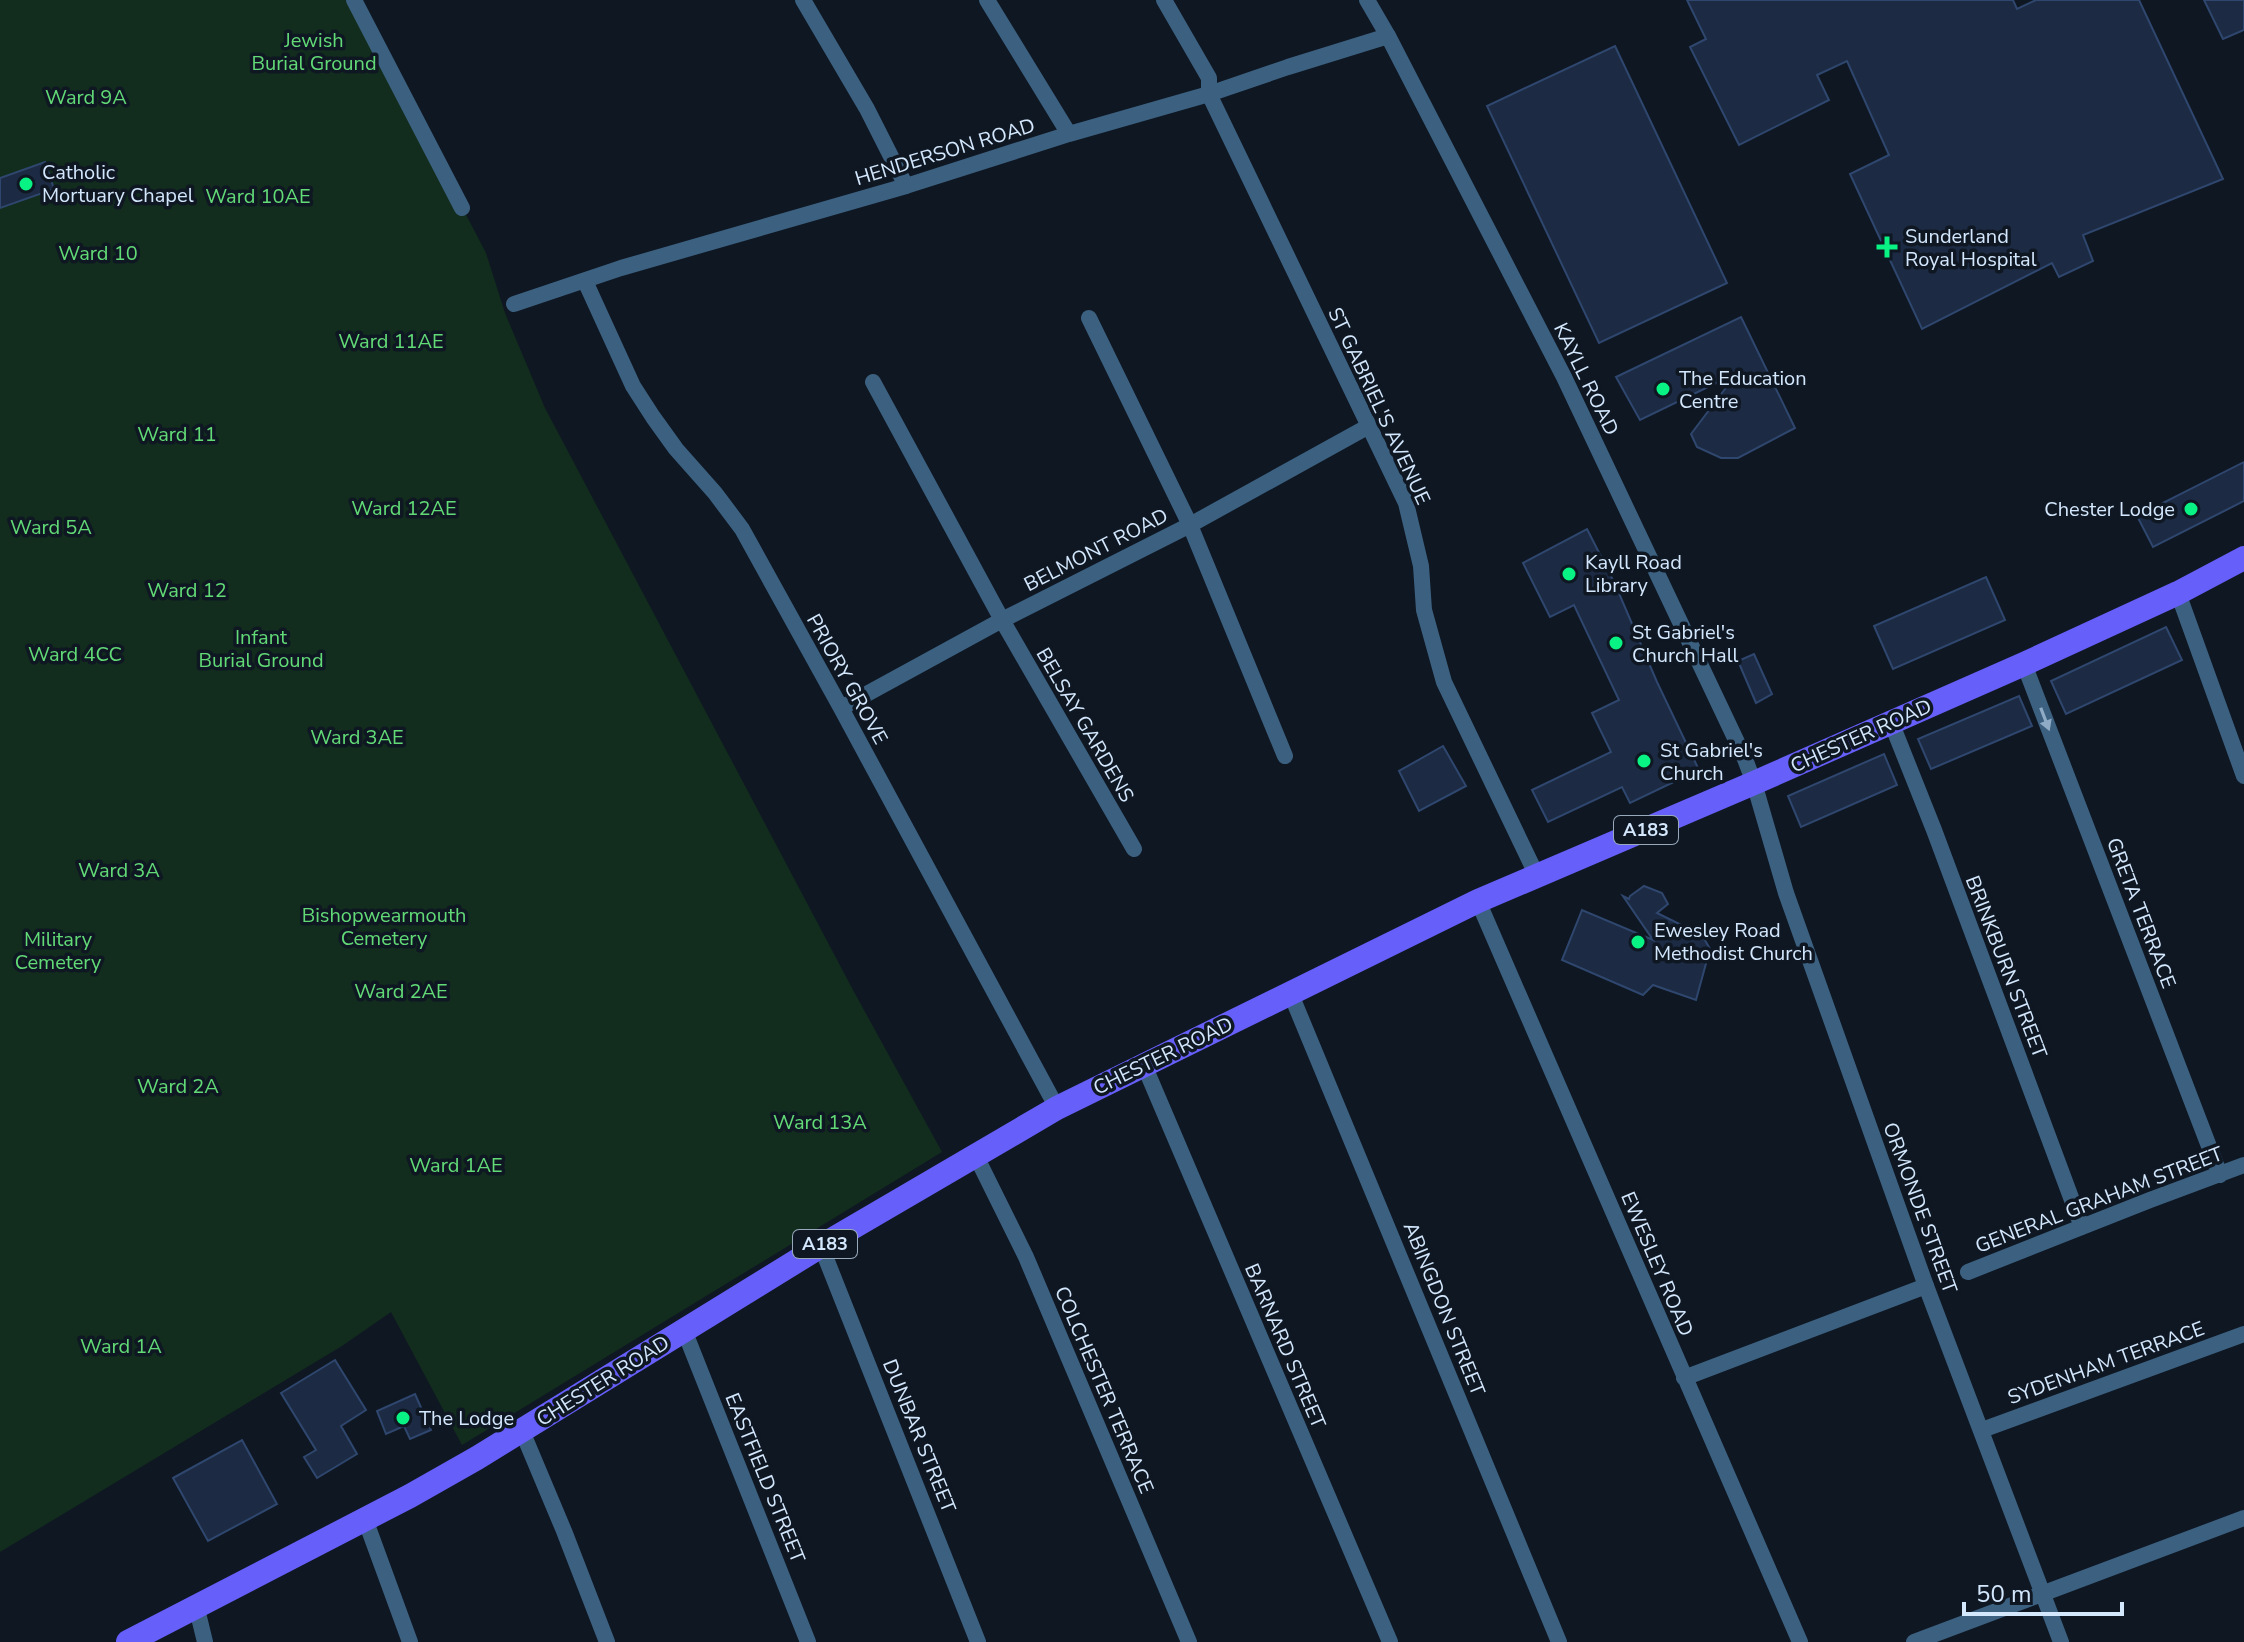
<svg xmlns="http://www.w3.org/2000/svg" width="2244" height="1642" font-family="'Nunito Sans',sans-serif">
<rect width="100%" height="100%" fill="#0f1723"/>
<!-- green -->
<path fill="#122d1d" d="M0 0H354L486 253 505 313 545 408 853 990 942 1152 462 1445 391 1312 342 1346 0 1552Z"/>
<!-- building -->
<path fill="#1c2b43" stroke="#2f476e" stroke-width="2" d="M1687 0H2013L2017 9 2036 0H2139L2223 179 2083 235 2093 261 2059 277 2052 263 1922 329 1850 174 1889 155 1847 61 1817 75 1829 100 1739 145 1690 47 1706 39Z
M2204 0H2244V30L2223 39Z
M1615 46 1727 283 1599 343 1487 106Z
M45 162 54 189 0 208V178Z
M1741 317 1795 428 1738 458H1721L1697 447 1691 434 1737 373 1640 420 1616 377Z
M2244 462V501L2153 547 2137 516Z
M1587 529 1615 584 1657 682 1699 770 1630 803 1622 787 1548 822 1532 790 1611 752 1592 713 1619 700 1574 605 1550 617 1523 563Z
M1986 577 2005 620 1893 669 1874 626Z
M2166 627 2182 660 2066 714 2051 681Z
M1754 654 1772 694 1756 703 1738 661Z
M2019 696 2032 726 1931 769 1918 739Z
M1443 746 1466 786 1419 811 1399 771Z
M1884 754 1897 785 1801 827 1788 796Z
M1644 886 1662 893 1668 904 1657 913 1702 935 1710 949 1696 1000 1653 985 1643 995 1562 960 1582 910 1653 940 1623 896 1629 899 1630 896Z
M335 1360 366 1410 341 1426 357 1454 317 1478 304 1457 316 1450 281 1393Z
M415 1394 431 1430 410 1439 404 1426 386 1434 377 1411Z
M242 1440 277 1504 208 1541 173 1478Z"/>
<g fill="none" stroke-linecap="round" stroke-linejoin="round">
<!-- minor -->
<path stroke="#3c6180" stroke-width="16" d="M354 0 462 208
M803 0 867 109 906 186
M987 0 1069 134
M1164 0 1209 78V94L1406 503 1421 566 1424 610 1444 682 1537 876
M585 281 633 386 653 417 676 449 715 493 742 529 841 708 1057 1108
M514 304 621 268 906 186 1069 134 1209 94 1288 67 1388 36
M1089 318 1190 525 1285 756
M873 382 1002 620 1134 849
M2178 593 2244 776
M2024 664 2220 1175
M841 708 1002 620 1190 525 1369 426
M1891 722 1934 830 2082 1227
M1478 901 1800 1642
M1290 992 1559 1642
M1144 1065 1390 1642
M976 1156 1026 1257 1189 1642
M821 1246 978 1642
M1968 1272 2150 1200 2244 1165
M684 1330 808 1642
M1684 1378 1926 1286
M1982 1430 2244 1334
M522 1431 564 1531 607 1642
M365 1519 410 1642
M1914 1642 2244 1518"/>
<!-- tertiary -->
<path stroke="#3c6180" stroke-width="16" d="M1367 0 1388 36 1564 377 1745 759 1754 783 1786 893 1926 1286 2061 1642
M196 1605 205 1642"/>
<!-- primary -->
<path stroke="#665ff9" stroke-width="24" d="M128 1642 410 1496 477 1458 821 1246 1057 1108 1478 901 1754 783 2024 664 2178 593 2244 558"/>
</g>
<!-- one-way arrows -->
<defs><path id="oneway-solid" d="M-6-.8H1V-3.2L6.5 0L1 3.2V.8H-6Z" transform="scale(2)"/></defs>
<use fill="#8fabc5" href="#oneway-solid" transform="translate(2045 719) rotate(69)"/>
<!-- markers -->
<g fill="#09f384" stroke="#0f1723" stroke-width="3">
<circle cx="26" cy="184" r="8"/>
<path d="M1883 235h8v8h8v8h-8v8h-8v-8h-8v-8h8z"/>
<circle cx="1663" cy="389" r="8"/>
<circle cx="2191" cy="509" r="8"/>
<circle cx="1569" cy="574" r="8"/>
<circle cx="1616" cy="643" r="8"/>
<circle cx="1644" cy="761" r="8"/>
<circle cx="1638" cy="942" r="8"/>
<circle cx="403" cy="1418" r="8"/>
</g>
<g text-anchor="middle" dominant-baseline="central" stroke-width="7" stroke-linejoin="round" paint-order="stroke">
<!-- shield labels -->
<g fill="#0f1723" stroke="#98a9bc" stroke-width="2">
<rect x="1614" y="816" width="64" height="28" rx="6"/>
<rect x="793" y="1230" width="64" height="28" rx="6"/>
</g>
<g font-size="18" font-weight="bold" fill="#d3e7fd">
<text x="1646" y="830">A183</text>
<text x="825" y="1244">A183</text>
</g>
<!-- park labels -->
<g font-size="20" fill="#62db77" stroke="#0f1723">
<text x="314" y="40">Jewish<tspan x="314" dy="23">Burial Ground</tspan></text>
<text x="86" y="97">Ward 9A</text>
<text x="258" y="196">Ward 10AE</text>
<text x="98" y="253">Ward 10</text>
<text x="391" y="341">Ward 11AE</text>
<text x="177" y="434">Ward 11</text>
<text x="404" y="508">Ward 12AE</text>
<text x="51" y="527">Ward 5A</text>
<text x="187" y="590">Ward 12</text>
<text x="261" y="637">Infant<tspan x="261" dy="23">Burial Ground</tspan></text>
<text x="75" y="654">Ward 4CC</text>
<text x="357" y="737">Ward 3AE</text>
<text x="119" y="870">Ward 3A</text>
<text x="384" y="915">Bishopwearmouth<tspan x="384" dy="23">Cemetery</tspan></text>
<text x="58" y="939">Military<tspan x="58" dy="23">Cemetery</tspan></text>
<text x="401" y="991">Ward 2AE</text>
<text x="178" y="1086">Ward 2A</text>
<text x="820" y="1122">Ward 13A</text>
<text x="456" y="1165">Ward 1AE</text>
<text x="121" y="1346">Ward 1A</text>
</g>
<!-- street labels -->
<g font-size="20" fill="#d3e7fd" stroke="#0f1723">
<text transform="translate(945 152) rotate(-17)">HENDERSON ROAD</text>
<text transform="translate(1586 379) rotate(64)">KAYLL ROAD</text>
<text transform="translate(1379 406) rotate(65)">ST GABRIEL'S AVENUE</text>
<text transform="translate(1096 550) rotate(-27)">BELMONT ROAD</text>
<text transform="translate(847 679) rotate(61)">PRIORY GROVE</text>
<text transform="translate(1085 725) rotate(60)">BELSAY GARDENS</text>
<text transform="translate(1861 736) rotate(-24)">CHESTER ROAD</text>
<text transform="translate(2141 913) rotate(69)">GRETA TERRACE</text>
<text transform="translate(2006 967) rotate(69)">BRINKBURN STREET</text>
<text transform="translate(1163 1056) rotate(-26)">CHESTER ROAD</text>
<text transform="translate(2099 1200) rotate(-21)">GENERAL GRAHAM STREET</text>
<text transform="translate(1920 1208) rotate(70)">ORMONDE STREET</text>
<text transform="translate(1657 1264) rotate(67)">EWESLEY ROAD</text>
<text transform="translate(1444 1309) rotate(68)">ABINGDON STREET</text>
<text transform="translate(1285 1346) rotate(67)">BARNARD STREET</text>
<text transform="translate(2106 1363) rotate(-20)">SYDENHAM TERRACE</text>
<text transform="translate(603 1381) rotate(-32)">CHESTER ROAD</text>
<text transform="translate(1104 1390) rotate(67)">COLCHESTER TERRACE</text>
<text transform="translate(919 1436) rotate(68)">DUNBAR STREET</text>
<text transform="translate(765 1478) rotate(68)">EASTFIELD STREET</text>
</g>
<!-- poi labels -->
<g font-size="20" fill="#d3e7fd" stroke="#0f1723" text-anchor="start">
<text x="42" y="172">Catholic<tspan x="42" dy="23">Mortuary Chapel</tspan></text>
<text x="1905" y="236">Sunderland<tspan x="1905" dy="23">Royal Hospital</tspan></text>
<text x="1679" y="378">The Education<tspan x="1679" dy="23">Centre</tspan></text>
<text x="2175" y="509" text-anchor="end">Chester Lodge</text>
<text x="1585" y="562">Kayll Road<tspan x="1585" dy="23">Library</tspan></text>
<text x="1632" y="632">St Gabriel's<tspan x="1632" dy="23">Church Hall</tspan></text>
<text x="1660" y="750">St Gabriel's<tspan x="1660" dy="23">Church</tspan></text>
<text x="1654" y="930">Ewesley Road<tspan x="1654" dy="23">Methodist Church</tspan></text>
<text x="419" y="1418">The Lodge</text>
</g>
</g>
<!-- scale -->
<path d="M1964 1602v12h158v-12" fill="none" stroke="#d3e7fd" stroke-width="4"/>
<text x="1976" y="1602" font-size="24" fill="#d3e7fd" stroke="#0f1723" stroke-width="6" paint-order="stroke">50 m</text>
</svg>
